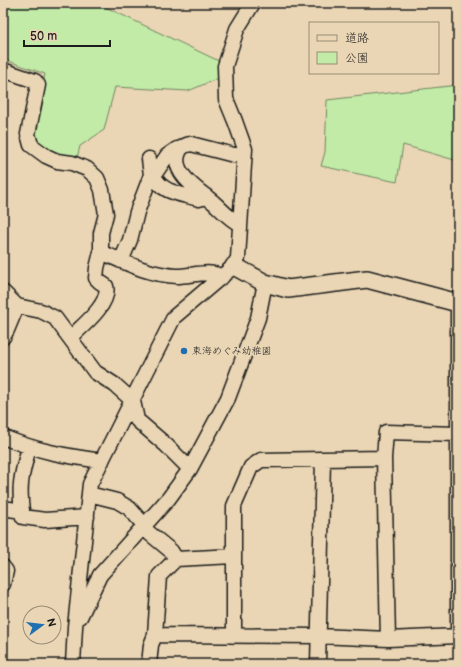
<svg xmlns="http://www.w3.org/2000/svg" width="461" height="667" font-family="'Balsamiq Sans','Klee One',sans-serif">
<rect width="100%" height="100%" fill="#ead6b4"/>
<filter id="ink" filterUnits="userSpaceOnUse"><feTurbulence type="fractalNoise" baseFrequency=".025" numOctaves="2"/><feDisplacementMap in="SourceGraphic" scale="8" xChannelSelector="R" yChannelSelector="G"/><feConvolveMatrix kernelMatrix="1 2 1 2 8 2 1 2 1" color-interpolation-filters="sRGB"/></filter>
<g filter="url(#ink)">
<!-- green -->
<path fill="#c2eba7" stroke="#6f8462" d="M3 3H97L221 62 219 78 188 91 115 87 104 130 80 146 77 158 58 154 37 143 33 131 45 74 3 59Z
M458 85V161L403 145 397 182 321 166 325 152 327 100Z"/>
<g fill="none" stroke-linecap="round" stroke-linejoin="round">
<defs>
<path id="minor" d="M3 70 35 81 38 85 28 134 31 145 46 156 57 161 72 163 87 169 97 178 102 190 106 214 101 233V252L97 268 96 278 100 282 106 286C111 304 81 327 70 338
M180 150 177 149 167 156 154 175C160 193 182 194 199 199L203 198 206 196
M149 159 151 175H154
M240 224C230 220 221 209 213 202 201 192 172 174 178 155 180 147 185 145 191 144L234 155H244
M101 252C126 263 150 275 177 276 192 276 210 269 222 277
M121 261 130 240 137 212 151 175
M3 292 17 306 41 311 55 318 95 372 115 385 133 401 137 420 166 445 190 469
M458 303V636
M3 337 7 330 17 306
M3 437C37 451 65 456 102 461
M29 448C21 475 18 489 23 517L45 520 87 517
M89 494 117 501 129 508 145 526
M3 508 22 511
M143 528 171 551 176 559
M234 556 176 559 159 576 155 635 318 636 388 639 458 636
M3 567 6 571 3 584
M80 617 100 575 169 498 190 469 228 398 258 318 265 283
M234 636V506L251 467 261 460 384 458
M388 639 384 458 386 432 458 434
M73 664 75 627 90 484 174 317 234 266 238 258 245 149 235 121 226 99 225 66 237 29 253 3
M149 664 151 645 155 635
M318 664 323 460"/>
<path id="tertiary" d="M234 266 265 283 288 289 367 279 458 303"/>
</defs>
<!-- minor casing -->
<use href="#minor" stroke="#1c1c1c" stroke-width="17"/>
<!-- tertiary casing -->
<use href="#tertiary" stroke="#1c1c1c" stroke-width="20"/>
<!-- minor -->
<use href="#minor" stroke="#ead6b4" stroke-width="14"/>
<!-- tertiary -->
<use href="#tertiary" stroke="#ead6b4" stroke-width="17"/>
</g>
</g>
<!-- markers -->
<circle fill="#1f6fb2" stroke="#ead6b4" stroke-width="1.5" cx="184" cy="351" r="4"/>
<g text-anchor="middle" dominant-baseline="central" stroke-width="3.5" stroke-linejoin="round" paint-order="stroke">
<!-- poi labels -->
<g font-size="10" fill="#1c1c1c" stroke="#ead6b4" text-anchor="start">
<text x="192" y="351">東海めぐみ幼稚園</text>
</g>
</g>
<!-- margin -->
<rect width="461" height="667" fill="none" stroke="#ead6b4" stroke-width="16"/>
<rect x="8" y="8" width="445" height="651" fill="none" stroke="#1c1c1c" stroke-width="1.5" filter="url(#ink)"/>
<!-- legend -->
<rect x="309" y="22" width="130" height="52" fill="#ead6b4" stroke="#988c77"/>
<rect x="317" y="35" width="20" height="6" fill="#ead6b4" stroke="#988c77"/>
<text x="345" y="42" font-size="12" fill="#1c1c1c">道路</text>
<rect x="317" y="52" width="20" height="12" fill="#c2eba7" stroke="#988c77"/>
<text x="345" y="62" font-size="12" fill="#1c1c1c">公園</text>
<!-- north arrow -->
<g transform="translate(42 625) rotate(75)"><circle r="19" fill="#ead6b4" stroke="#988c77"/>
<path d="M0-3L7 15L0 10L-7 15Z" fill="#1f6fb2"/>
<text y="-6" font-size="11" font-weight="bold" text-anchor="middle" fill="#1c1c1c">N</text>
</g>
<!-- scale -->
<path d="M24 40v6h86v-6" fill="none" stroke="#1c1c1c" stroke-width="2"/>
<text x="30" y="40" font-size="12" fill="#1c1c1c" stroke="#ead6b4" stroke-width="3" paint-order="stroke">50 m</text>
</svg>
